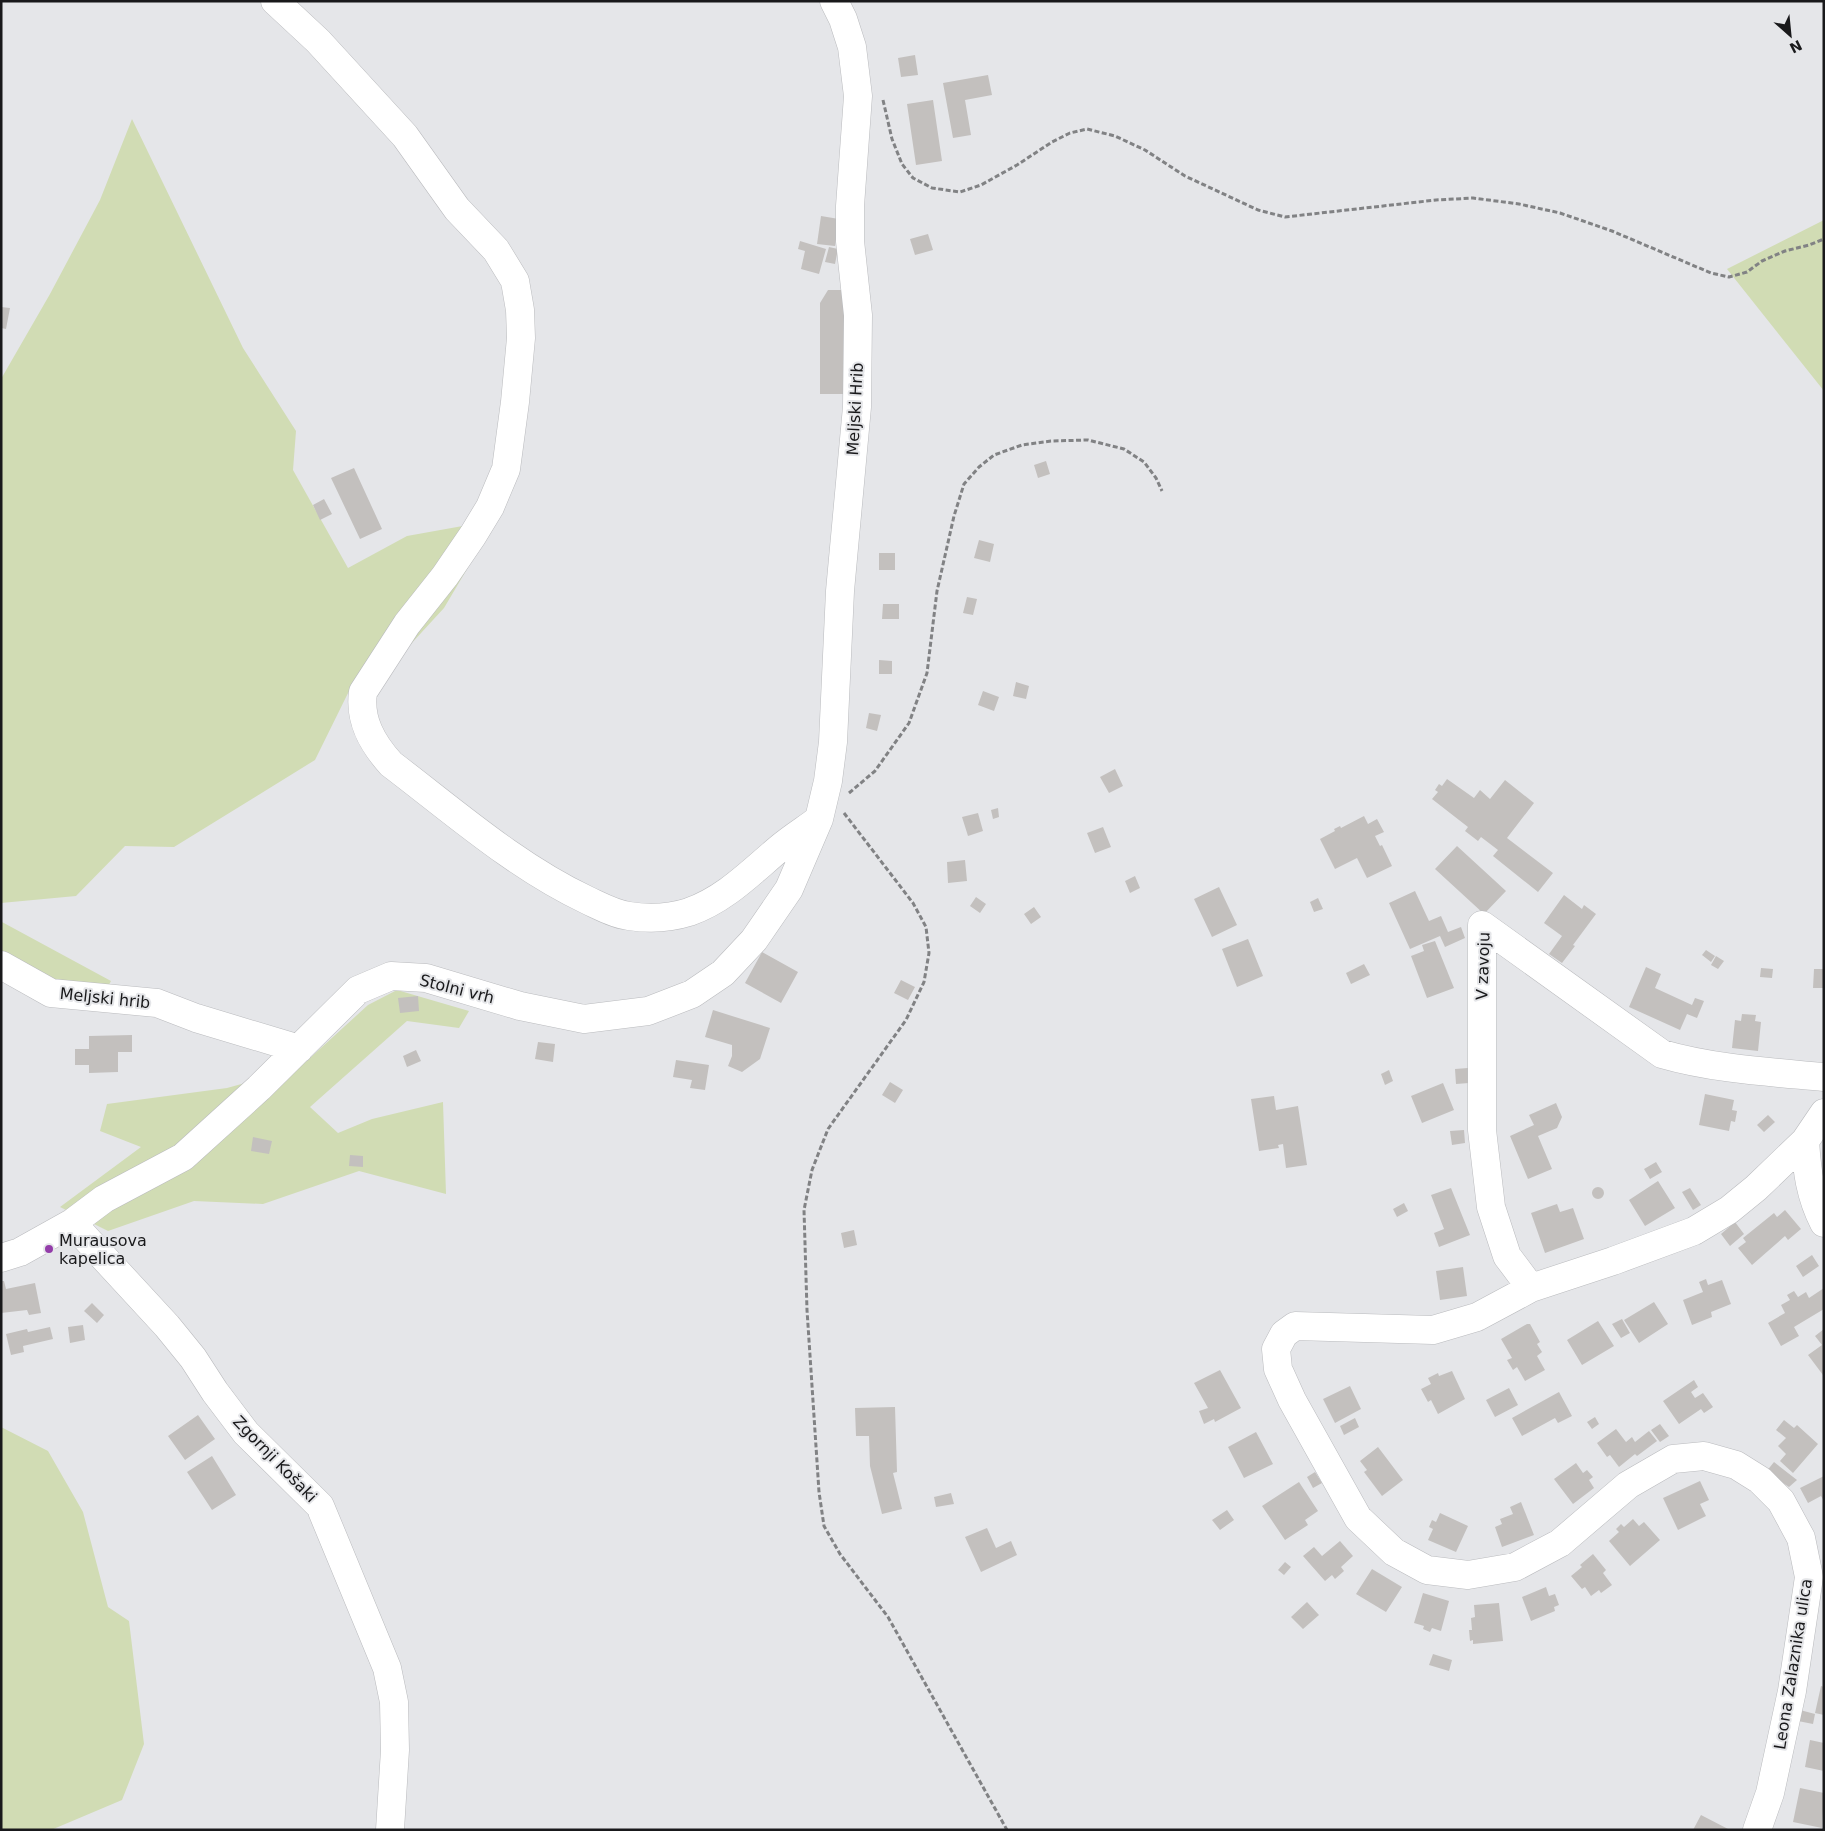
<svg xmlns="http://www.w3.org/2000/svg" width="1825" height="1831" font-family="'DejaVu Sans',sans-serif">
<rect width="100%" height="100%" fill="#e5e6e9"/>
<!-- green -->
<path fill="#d1dcb4" d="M132 119 243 348 296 431 293 470 348 568 407 536 496 520 444 608 387 670 351 687 315 760 174 847 125 846 76 896 1 903V379L50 294 100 200Z
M1824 220V391L1727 269Z
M1 919 2 922 111 981 105 992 55 987 1 950Z
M397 990 469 1011 459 1028 407 1021 310 1107 338 1133 372 1119 443 1102 446 1194 359 1171 263 1204 194 1201 108 1231 60 1207 141 1147 100 1131 107 1104 227 1088 299 1068 368 1005Z
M1 1427 48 1451 83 1512 108 1607 129 1621 144 1744 122 1800 51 1830H1Z"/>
<!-- building -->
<path fill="#c3c0be" d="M915 55 918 75 901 77 898 58Z
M988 75 992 95 965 100 971 135 953 138 943 83Z
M933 100 942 161 916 165 907 104Z
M821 216 839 219 835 246 817 244Z
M928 234 933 250 915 255 910 239Z
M800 241 826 249 819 274 801 269 805 251 798 249Z
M829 247 838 249 835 264 825 262Z
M828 290H841L848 302V394H820V303Z
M1 307 10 308 6 329 1 328Z
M1046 461 1050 474 1038 478 1034 465Z
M354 468 382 529 360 539 331 478Z
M324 499 332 514 320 520 313 505Z
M979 540 994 544 990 562 974 558Z
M879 553H895V570H879Z
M967 597 977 599 973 615 963 613Z
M883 604H899V619H882Z
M879 660 892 661V674H879Z
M1016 682 1029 686 1026 699 1013 696Z
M983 691 999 697 994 711 978 705Z
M869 713 881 715 877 731 866 728Z
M1115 769 1123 786 1109 793 1100 777Z
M1447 779 1474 798 1480 790 1490 799 1505 780 1534 803 1507 838 1553 873 1538 892 1493 856 1498 850 1481 837 1478 841 1465 831 1468 827 1432 799 1438 792 1435 790 1439 784 1442 786Z
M998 808 999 817 993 819 991 810Z
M978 813 983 831 968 836 962 817Z
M1364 816 1368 824 1377 819 1384 832 1375 836 1380 846 1382 845 1392 866 1367 878 1357 858 1335 869 1320 839 1335 831 1334 829 1340 826 1341 828Z
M1103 827 1111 847 1095 853 1087 833Z
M1457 846 1506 891 1484 914 1435 869Z
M965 860 967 881 948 883 947 862Z
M1135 876 1140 888 1130 893 1125 881Z
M1219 887 1237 925 1212 937 1194 899Z
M1415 891 1429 921 1441 916 1448 932 1461 927 1465 938 1445 947 1440 936 1410 949 1389 903Z
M1564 895 1582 909 1584 905 1596 914 1573 945 1575 946 1562 963 1549 954 1562 936 1544 923Z
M976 897 986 904 980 913 970 906Z
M1318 898 1323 909 1314 912 1310 902Z
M1034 907 1041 917 1031 924 1024 914Z
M1248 939 1263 976 1237 987 1222 949Z
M1435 941 1454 988 1427 998 1411 956 1424 951 1422 945Z
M1706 950 1715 956 1711 962 1702 955Z
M762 952 798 972 781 1003 745 983Z
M1716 956 1724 961 1718 969 1711 965Z
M1364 964 1370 975 1351 984 1346 973Z
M1646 967 1661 974 1655 988 1692 1005 1695 998 1704 1001 1697 1018 1687 1014 1680 1030 1629 1007Z
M1761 968 1773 969 1772 978 1760 977Z
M1814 969H1824V988H1813Z
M901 980 915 987 908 1000 894 993Z
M418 996 419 1011 400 1013 398 998Z
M713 1010 770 1028 760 1059 742 1072 728 1066 732 1056V1045L705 1037Z
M1742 1014 1756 1015 1755 1021 1761 1022 1758 1051 1732 1048 1735 1020 1741 1021Z
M132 1035V1052H118V1072L89 1073V1065H75V1049H89V1036Z
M538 1042 555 1044 553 1062 535 1059Z
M416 1050 421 1061 407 1067 403 1056Z
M676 1060 709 1065 705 1090 690 1088 692 1080 673 1077Z
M1468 1068 1469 1083 1456 1084 1455 1069Z
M1389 1070 1393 1081 1385 1085 1381 1074Z
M890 1082 903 1090 895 1103 882 1095Z
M1443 1083 1454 1110 1422 1123 1411 1096Z
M1705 1094 1734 1100 1732 1110 1737 1111 1735 1122 1731 1121 1729 1131 1699 1125Z
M1274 1096 1276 1110 1298 1106 1307 1165 1286 1168 1283 1144 1278 1145 1279 1148 1259 1151 1251 1099Z
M1556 1103 1562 1117 1557 1128 1538 1136 1552 1169 1528 1179 1510 1136 1534 1125 1529 1115Z
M1768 1115 1775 1122 1764 1132 1757 1125Z
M1464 1130 1465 1143 1452 1145 1450 1131Z
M253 1137 272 1141 269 1154 251 1151Z
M350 1155 363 1156V1167L349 1166Z
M1656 1162 1662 1172 1650 1179 1644 1169Z
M1658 1181 1675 1208 1645 1226 1629 1200Z
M1592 1193a6 6 0 1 1 12 0a6 6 0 1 1-12 0Z
M1451 1188 1470 1235 1439 1247 1434 1233 1444 1229 1431 1195Z
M1690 1188 1701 1205 1693 1210 1682 1192Z
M1404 1203 1408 1211 1397 1217 1393 1209Z
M1557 1204 1560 1212 1573 1208 1584 1239 1545 1253 1531 1213Z
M1785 1210 1801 1229 1788 1240 1785 1236 1752 1265 1738 1248 1746 1242 1743 1238 1774 1213 1777 1217Z
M1735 1222 1744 1234 1730 1246 1721 1234Z
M854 1230 857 1245 844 1248 841 1233Z
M1812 1255 1819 1266 1803 1277 1796 1266Z
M1463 1267 1467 1296 1440 1300 1436 1271Z
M1706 1279 1708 1285 1722 1280 1731 1304 1711 1312 1712 1317 1692 1325 1683 1300 1703 1292 1699 1282Z
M1 1281H4L6 1289 35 1283 41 1313 29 1315 27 1310 1 1313Z
M1824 1288V1309L1794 1327 1799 1336 1781 1346 1768 1323 1785 1313 1781 1305 1790 1300 1787 1295 1794 1291 1798 1297 1806 1292 1809 1298Z
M1654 1302 1668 1324 1639 1343 1624 1320Z
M92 1303 104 1315 97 1323 84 1311Z
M1622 1319 1630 1333 1621 1338 1612 1324Z
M1598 1321 1614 1346 1582 1365 1567 1340Z
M1527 1324H1530L1540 1342 1537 1344 1542 1352 1537 1356 1545 1370 1525 1381 1517 1367 1513 1370 1507 1360 1512 1358 1501 1339Z
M83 1325 85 1340 70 1343 68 1327Z
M50 1327 53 1339 23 1346 24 1352 11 1355 6 1334 27 1329 28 1332Z
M1824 1329V1374L1823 1375 1808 1355 1822 1345 1815 1336Z
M1220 1370 1241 1408 1215 1422 1214 1419 1204 1424 1199 1411 1208 1408 1194 1383Z
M1452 1371 1465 1399 1438 1414 1431 1400 1428 1402 1421 1389 1431 1384 1428 1378 1438 1373 1439 1376Z
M1694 1380 1698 1387 1691 1392 1695 1398 1703 1393 1713 1407 1704 1413 1701 1409 1679 1424 1663 1401Z
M1350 1386 1361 1409 1335 1423 1323 1399Z
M1509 1388 1518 1405 1495 1417 1486 1400Z
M1559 1392 1572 1416 1558 1423 1555 1418 1522 1436 1512 1418Z
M895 1407 897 1472 893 1473 902 1509 882 1514 870 1466 869 1436H856L855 1408Z
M198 1415 215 1439 185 1460 168 1436Z
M1595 1417 1599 1424 1592 1429 1587 1422Z
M1355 1418 1359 1427 1344 1435 1340 1426Z
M1784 1420 1794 1428 1797 1425 1818 1444 1793 1473 1780 1461 1786 1454 1778 1446 1786 1438 1776 1430Z
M1660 1424 1669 1436 1660 1442 1651 1430Z
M1616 1429 1626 1442 1632 1437 1635 1442 1649 1431 1657 1441 1637 1456 1635 1454 1619 1467 1610 1455 1607 1457 1597 1443Z
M1256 1432 1273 1464 1244 1478 1228 1447Z
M1378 1447 1403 1480 1382 1496 1364 1472 1367 1470 1360 1461Z
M212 1456 236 1495 212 1510 187 1472Z
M1774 1462 1797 1480 1789 1487 1766 1472Z
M1576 1463 1583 1473 1587 1470 1593 1477 1589 1480 1594 1488 1573 1504 1554 1479Z
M1315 1472 1322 1483 1313 1488 1307 1477Z
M1824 1476V1501L1821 1496 1808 1503 1800 1488Z
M1700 1481 1709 1500 1700 1504 1706 1516 1678 1530 1663 1498Z
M1299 1482 1318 1511 1305 1520 1308 1525 1285 1540 1262 1506Z
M951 1493 954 1504 936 1507 934 1497Z
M1521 1502 1534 1535 1502 1547 1495 1527 1502 1524 1500 1519 1513 1514 1510 1507Z
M1227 1510 1234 1520 1220 1530 1212 1520Z
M1440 1513 1468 1526 1456 1552 1428 1540 1433 1529 1429 1527 1432 1520 1436 1522Z
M1633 1519 1639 1526 1644 1522 1660 1540 1630 1566 1609 1541 1619 1532 1616 1529 1621 1524 1624 1527Z
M987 1528 996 1548 1011 1541 1017 1555 981 1572 965 1537Z
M1340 1541 1353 1556 1341 1567 1344 1571 1335 1579 1332 1575 1325 1581 1303 1556 1314 1547 1322 1556Z
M1593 1554 1606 1570 1603 1573 1612 1585 1601 1593 1599 1590 1591 1596 1585 1587 1582 1589 1571 1576 1582 1567 1580 1565Z
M1285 1562 1291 1567 1284 1575 1278 1570Z
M1372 1569 1402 1587 1386 1612 1356 1594Z
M1546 1587 1549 1596 1555 1594 1559 1605 1554 1607 1555 1611 1531 1621 1522 1597Z
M1423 1593 1449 1601 1441 1631 1432 1628 1430 1632 1423 1629 1424 1626 1414 1623Z
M1307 1602 1319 1615 1303 1629 1291 1617Z
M1499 1603 1503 1641 1473 1644V1640L1470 1641 1469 1630H1472L1471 1618 1475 1617 1474 1605Z
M1433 1654 1452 1660 1449 1671 1429 1665Z
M1821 1686 1824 1687V1715L1815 1713Z
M1800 1710 1815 1714 1813 1724 1798 1721Z
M1810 1740 1824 1743V1771L1805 1767Z
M1800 1788 1824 1793 1822 1828 1793 1822Z
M1701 1815 1730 1830H1693Z"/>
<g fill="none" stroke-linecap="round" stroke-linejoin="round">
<defs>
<path id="minor" d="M275 1 318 41 405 136 457 209 496 250 515 281 520 310 521 338 515 402 506 469 490 507 473 535 445 576 407 624 363 692C359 720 372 743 391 764 453 811 515 866 587 900 600 906 614 914 629 916 649 919 670 918 689 912 726 899 752 871 781 847 793 837 806 829 818 820
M1 965 51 993 157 1003 196 1018 299 1049
M1805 1141C1807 1171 1810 1196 1824 1223
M72 1223 167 1326 193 1358 215 1392 246 1433 320 1506 387 1668 394 1702 395 1750 390 1830
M1 1258 20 1252 72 1223 104 1199 183 1157 259 1088 358 990 391 976 426 978 520 1006 584 1019 648 1011 692 994 723 973 754 940 789 889 819 819 828 781 833 742 840 591 857 407 858 315 850 241V206L858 96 852 47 843 19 834 1
M1531 1288 1507 1256 1491 1207 1482 1130V925L1662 1054C1714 1069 1770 1072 1824 1077
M1757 1830 1770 1793 1792 1691 1809 1577 1801 1538 1781 1501 1760 1480 1736 1465 1704 1456 1673 1459 1628 1485 1560 1543 1515 1567 1468 1575 1427 1570 1394 1552 1358 1518 1292 1400 1278 1369 1276 1349 1284 1334 1295 1326 1433 1330 1477 1317 1531 1288 1613 1261 1694 1231 1729 1210 1756 1188 1805 1141 1824 1113"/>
</defs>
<!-- minor casing -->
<use href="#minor" stroke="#babbbe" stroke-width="29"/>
<!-- path -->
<path stroke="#818284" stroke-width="3" stroke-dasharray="5 2.5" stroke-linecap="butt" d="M883 100 892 139 902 164 913 178 932 188 960 192 981 185 1017 165 1052 142 1070 133 1087 129 1115 136 1145 150 1185 176 1258 210 1285 217 1436 200 1473 198 1519 204 1560 213 1612 231 1711 273 1729 277 1747 272 1762 261 1785 251 1809 245 1824 239
M849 793 875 771 909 723 927 673 937 591 954 516 964 484 979 467 994 455 1022 445 1051 441 1088 440 1124 449 1144 462 1156 478 1162 491
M844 813 913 903 926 927 929 953 924 982 906 1020 828 1129 812 1170 804 1210 807 1310 819 1492 824 1526 840 1554 888 1617 1007 1830"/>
<!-- minor -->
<use href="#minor" stroke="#fff" stroke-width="28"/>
</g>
<!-- markers -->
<circle fill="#933ca9" stroke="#e5e6e9" stroke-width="2" cx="49" cy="1249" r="5"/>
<g text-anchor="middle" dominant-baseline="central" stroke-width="4" stroke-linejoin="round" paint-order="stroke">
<!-- street labels -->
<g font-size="16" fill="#19191b" stroke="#e5e6e9">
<text transform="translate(855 409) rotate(-87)">Meljski Hrib</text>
<text transform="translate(1483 966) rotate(-88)">V zavoju</text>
<text transform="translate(457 989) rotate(14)">Stolni vrh</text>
<text transform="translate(105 998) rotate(6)">Meljski hrib</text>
<text transform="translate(275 1459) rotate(46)">Zgornji Košaki</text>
<text transform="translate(1793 1664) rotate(-81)">Leona Zalaznika ulica</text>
</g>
<!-- poi labels -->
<g font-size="16" fill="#19191b" stroke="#e5e6e9" text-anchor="start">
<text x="59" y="1240">Murausova<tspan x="59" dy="18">kapelica</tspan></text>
</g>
</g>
<!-- border -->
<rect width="1825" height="1831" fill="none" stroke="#19191b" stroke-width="5"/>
<!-- north arrow -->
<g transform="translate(1790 35) rotate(153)" stroke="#e5e6e9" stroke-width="4" paint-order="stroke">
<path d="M0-4L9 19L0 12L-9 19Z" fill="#19191b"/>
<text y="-8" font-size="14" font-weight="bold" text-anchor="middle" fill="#19191b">N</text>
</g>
</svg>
